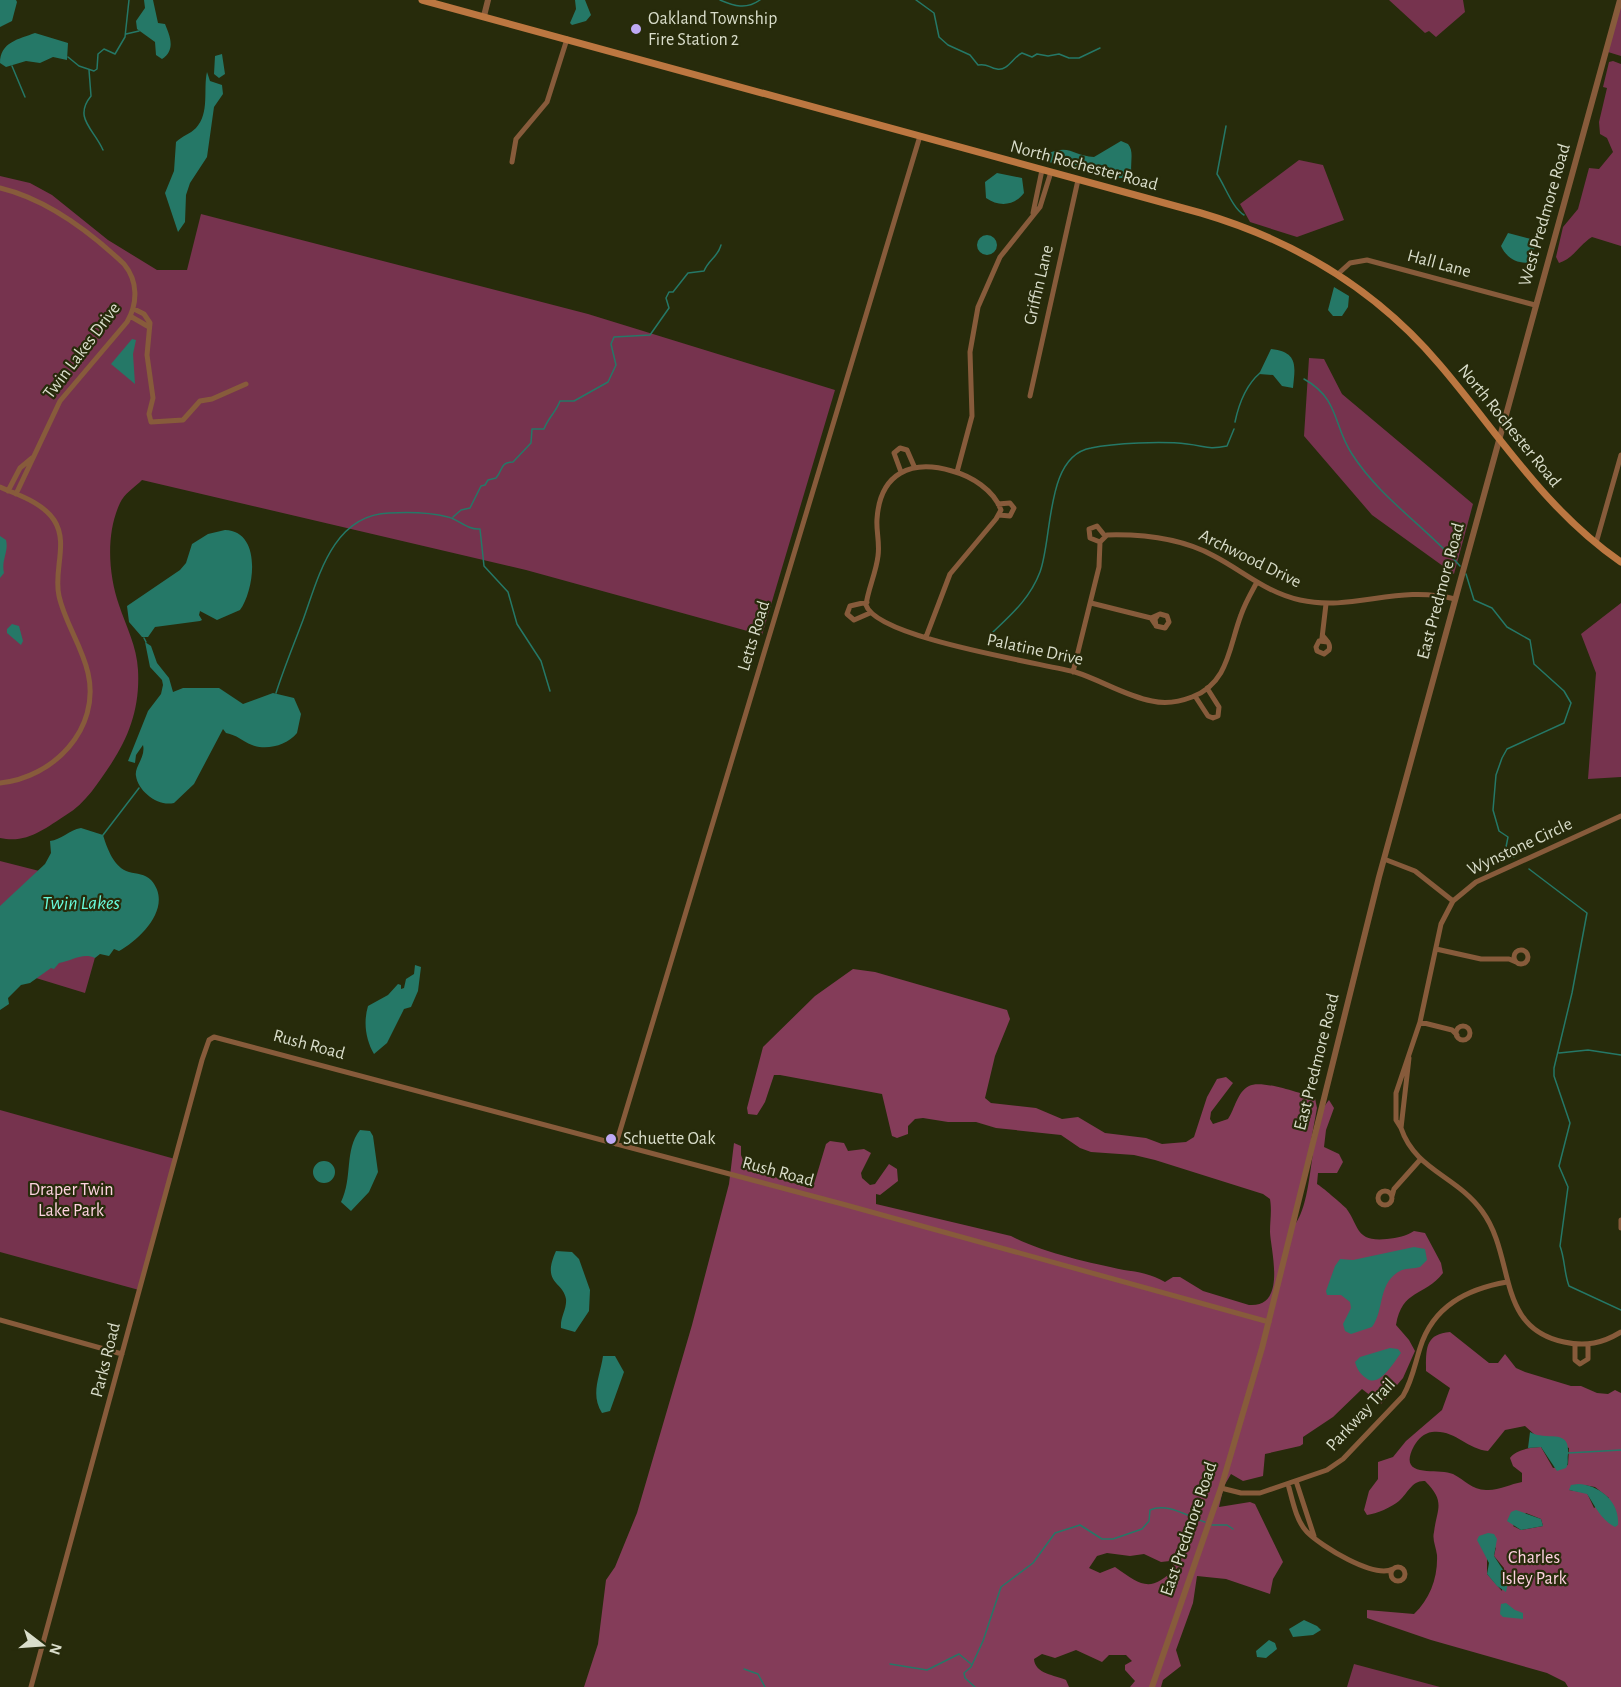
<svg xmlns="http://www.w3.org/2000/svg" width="1621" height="1687" font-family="'Alegreya Sans',sans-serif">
<rect width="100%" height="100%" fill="#272b0b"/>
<!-- green -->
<path fill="#76334e" d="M1389 0H1463L1465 12 1436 37 1429 31 1425 33Z
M1621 2V56L1608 52Z
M1613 61 1621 64V246L1592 237C1579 245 1574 258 1559 263L1556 257 1563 227 1578 209 1589 168 1599 169 1613 152 1607 138 1600 134 1599 122 1607 88 1603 87 1609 62Z
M1299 160 1323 165 1344 220 1297 237 1250 222 1240 204Z
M0 176 30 183 52 195 108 240 157 270H187L201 214 588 314 835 390 762 635 526 570 142 480C135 487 124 494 120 503 106 533 108 573 119 605 126 626 137 647 138 670 140 706 130 735 111 764 98 783 86 803 66 815 44 829 27 844 0 838Z
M1309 358 1324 359 1342 394 1473 504 1454 574 1372 515 1304 436Z
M1621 603V777L1588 779 1596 673 1581 634Z
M0 861 114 890 85 993 0 967Z
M0 1110 175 1159 139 1290 0 1252Z
M1354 1664 1440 1687H1347Z"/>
<!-- forest -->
<path fill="#843c59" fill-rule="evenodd" d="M853 969 875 972 1007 1010 1010 1019 995 1056 985 1098 991 1103 1036 1108 1062 1119 1078 1117 1105 1133 1146 1138 1162 1144 1186 1142 1194 1137 1207 1097 1217 1079 1226 1077 1233 1083 1211 1112 1210 1119 1213 1124 1228 1119C1235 1109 1237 1092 1249 1086 1261 1079 1302 1094 1315 1098L1317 1108 1296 1223C1315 1195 1309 1123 1329 1100L1334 1108 1326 1130 1324 1147 1339 1154 1343 1162 1337 1173H1318L1317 1184C1320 1185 1344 1206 1346 1208 1360 1227 1355 1242 1387 1239 1398 1238 1406 1236 1414 1231L1425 1233 1441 1263 1443 1273C1424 1297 1402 1289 1396 1325L1409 1340 1415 1351 1403 1378 1381 1404 1362 1389 1333 1417 1303 1437V1444L1300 1446 1265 1454 1263 1476 1243 1481 1231 1474 1224 1486 1219 1507 1250 1502 1255 1504 1283 1562 1273 1579 1270 1594 1226 1579 1197 1576 1193 1603 1176 1650 1181 1666 1163 1680 1161 1687H1130L1135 1681 1125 1670V1665L1132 1661 1126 1655H1109L1102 1662 1076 1650 1055 1658 1042 1654 1034 1659C1035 1674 1055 1675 1066 1680L1069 1687H584L598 1644 606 1580 615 1567 637 1513 692 1325 729 1184 734 1143 741 1146V1155L746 1168 809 1188 814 1184 826 1144 830 1141 844 1143 848 1151 864 1149 871 1153 861 1173 862 1178 870 1185 875 1184 889 1164 897 1169 898 1181 880 1195 876 1194V1204L1011 1236C1041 1252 1090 1263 1124 1270 1139 1272 1151 1274 1165 1282L1173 1277H1180L1203 1291 1249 1305C1287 1308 1271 1252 1270 1232 1270 1220 1272 1211 1270 1199L1263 1194 1155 1160 1134 1155 1091 1152 1080 1148 1061 1135 996 1128 976 1122H948L923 1118 915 1119 908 1126V1134L897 1138 892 1136 882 1094 780 1075H774L765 1102 757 1115 748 1114 747 1108 763 1047 815 996ZM1107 1553 1130 1556 1144 1554 1161 1562 1170 1561 1176 1568C1150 1593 1142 1586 1115 1567L1100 1573 1089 1568 1097 1556Z
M1450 1332 1489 1363H1498L1505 1354 1516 1368 1525 1372 1571 1386H1581L1597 1393 1608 1394 1615 1390 1621 1393V1687H1568L1565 1682 1547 1673 1431 1640 1367 1618V1610L1414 1614C1430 1599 1438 1577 1437 1555 1436 1547 1432 1540 1434 1532 1437 1508 1446 1502 1425 1481 1412 1480 1408 1493 1399 1501 1392 1507 1376 1514 1367 1515L1364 1510 1369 1491 1378 1479V1462L1393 1457 1406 1441 1442 1410 1450 1388 1426 1371C1426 1349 1425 1334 1450 1332ZM1525 1426 1535 1435 1569 1448 1568 1465 1553 1468 1541 1447C1532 1447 1515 1450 1510 1458L1513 1466 1522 1473V1482C1510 1484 1498 1491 1486 1490 1472 1490 1465 1480 1453 1474 1438 1467 1396 1480 1414 1446 1418 1439 1424 1433 1432 1432 1454 1429 1467 1449 1488 1451L1505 1430ZM1584 1485 1595 1487 1609 1498 1594 1508 1587 1493 1569 1490ZM1526 1513 1541 1519 1543 1526 1521 1530 1513 1526ZM1496 1547 1494 1556 1504 1568 1502 1591 1487 1574V1558Z"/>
<!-- water -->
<path fill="#257867" d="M0 0H16L17 2 12 21 0 27Z
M144 0H153L158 23 165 24C170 36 176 50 162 59L156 55 155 42 137 29 136 21 145 8Z
M575 0H585L591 15 586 21 572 25 570 23 576 9Z
M35 33 68 43 67 60 53 57 40 63 26 61 6 67 0 63C0 42 19 39 35 33Z
M222 54 225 74 219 78 214 74 215 56Z
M207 72 210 81 222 85 223 94 214 107 207 157 190 183 186 195 185 222 178 232 165 193 174 171 176 142C182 136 190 134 196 128 210 113 203 89 207 72Z
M1121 141 1128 144C1135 152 1129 165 1132 176L1129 181 1124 178H1108L1045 161 1049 153C1070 144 1074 156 1094 157Z
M997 173 1022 178 1024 193C1014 206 999 207 986 198L985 182Z
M1508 233 1531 239 1535 246 1531 262C1519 265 1506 258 1501 246Z
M977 245a10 10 0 1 1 20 0a10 10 0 1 1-20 0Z
M1334 287 1349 296 1348 307 1342 316H1333L1328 310Z
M132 339 136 340 133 354 135 384 111 364Z
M1271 349C1299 352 1295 367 1293 388L1282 386 1273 375 1259 374Z
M225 530C262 531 255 589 240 610L217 620 200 611 199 615 202 620 200 621 155 627 148 637H142L129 622 127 606 180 570 186 563 192 544 208 534Z
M0 536 6 540C9 552 1 560 4 573L0 578Z
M12 624 19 626 23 641 21 645 7 633V629Z
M145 642 151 646 157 663 169 678 173 692 183 688H219L243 704 273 693 294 698 301 714 297 733C287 745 267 751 252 745 242 741 237 735 226 733L223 729 194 784 174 803C158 807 138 791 136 776 134 767 146 757 143 745L136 755 135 763 128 761 148 711 161 694 163 685 162 680 150 667Z
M81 828 103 835C107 848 114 868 129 872 137 874 145 874 151 880 174 906 141 939 119 951L114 949 109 956 100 954 95 958C83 952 71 961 59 963L54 969 51 968 30 983 21 985 8 998 9 1004 0 1010V906L45 864 51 853 50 841C61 840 69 830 81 828Z
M415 965 421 967 418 991 411 1007 404 1009 387 1043 374 1054C366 1040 363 1023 368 1006L388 995 398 984 401 985V989L404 988 406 979 414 974Z
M360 1130 370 1131 373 1136 378 1172 369 1192 351 1211 341 1202C353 1178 344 1150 360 1130Z
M313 1172a11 11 0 1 1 22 0a11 11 0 1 1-22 0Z
M1414 1247 1425 1249 1427 1260 1420 1267C1414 1269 1407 1268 1402 1270 1377 1281 1385 1310 1372 1327L1351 1334 1345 1331 1343 1324 1351 1308 1350 1302 1341 1295H1327L1326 1291 1335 1266 1340 1259 1353 1260Z
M556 1251 572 1252 579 1259 590 1290 589 1311 575 1332 561 1328C560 1317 567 1309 566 1299 563 1281 541 1284 556 1251Z
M1390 1348 1398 1349 1401 1353C1394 1362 1379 1389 1366 1378 1360 1374 1357 1369 1355 1362L1360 1357Z
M603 1356H615L624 1372 610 1411 602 1413C590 1394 600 1377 603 1356Z
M1530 1432C1547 1442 1570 1427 1568 1454 1567 1460 1569 1463 1566 1468L1557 1471 1541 1447 1528 1448Z
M1578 1484C1600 1485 1620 1502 1618 1525L1615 1527C1601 1520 1595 1506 1587 1494L1569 1490 1571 1485Z
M1516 1510 1541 1519 1543 1526 1521 1530 1507 1521 1511 1512Z
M1488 1533 1494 1534 1497 1539 1494 1556 1509 1579 1506 1592 1497 1586 1487 1574 1489 1563 1477 1540 1479 1536Z
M1506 1603 1515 1610 1523 1613V1619L1503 1617 1500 1614 1501 1604Z
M1304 1620 1317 1626 1321 1630 1313 1635 1293 1637 1289 1629Z
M1269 1640 1275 1643 1277 1649 1266 1658 1257 1657 1256 1651Z"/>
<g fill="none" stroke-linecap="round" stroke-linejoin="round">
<!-- stream -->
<path stroke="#257867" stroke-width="1.5" d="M720 0C734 6 746 10 760 0
M916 0 934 13 939 37 948 45 970 55 978 65C988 63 989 68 997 69 1008 71 1013 57 1022 53L1032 57 1037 54 1048 56 1059 54 1069 58H1079L1100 48
M126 34 139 31
M68 57 79 66 94 71 97 69 98 54 104 49 115 54 125 37 129 0
M12 66 25 97
M89 70 91 96C73 118 94 129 103 150
M1226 126 1217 174C1225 186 1233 209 1244 215
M1304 379C1340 399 1333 426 1352 454 1380 498 1426 527 1460 566
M1235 422C1239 403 1246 385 1260 373
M453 517 461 510 470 508 481 486 485 485 488 480 496 478C503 470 500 462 513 462L531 443 532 429H544C548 418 556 412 560 401H574L608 382 616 365 611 344 614 337 650 335 669 308 666 298 669 292H673L688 273 704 271C709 259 718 257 721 245
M1466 574 1474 600 1492 608 1507 627 1530 640 1534 664 1564 691 1571 703 1564 723 1507 749 1502 758 1496 775 1493 810 1499 831 1508 837 1505 852 1514 857
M993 632C1013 613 1030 598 1040 572 1053 537 1045 456 1091 448 1114 443 1163 441 1187 444 1206 446 1207 450 1227 446L1234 429
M144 638 146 642
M276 693C284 668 294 644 303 620 318 579 332 515 389 513 407 512 429 512 448 517 458 519 467 530 480 529L484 566 508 592 517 624 541 661 550 691
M103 835 139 788
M1529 869 1587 913 1572 993 1554 1068V1076L1570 1123 1559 1166 1568 1187 1560 1246C1565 1259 1564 1273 1569 1286L1621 1310
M1559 1053 1588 1050 1621 1055
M1568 1453 1621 1450
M1212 1525H1227L1233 1529
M890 1664 927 1670 959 1654 971 1664
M744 1669 758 1674 765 1687
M975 1687 965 1678 964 1673 971 1667 983 1641 1001 1587 1033 1563 1055 1533 1080 1525 1102 1539H1113L1142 1529 1149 1521 1150 1510C1168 1502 1188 1517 1205 1522"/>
<!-- minor -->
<path stroke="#875b3b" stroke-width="5" d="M512 162 516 139 547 102 567 39
M0 188C46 199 89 231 124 264 138 281 138 303 127 322L60 401 16 494
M1033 213 1042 170
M1339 273 1350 263 1367 260 1535 305
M134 309 144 314 150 323 147 355 153 398 149 414 151 422 183 420 200 401 212 399 246 384
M130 316 149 327
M1030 396 1078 180
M901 472 894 453 900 448 907 450 914 466
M957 472 972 416 970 352 978 307 1000 257 1040 207 1051 172
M0 487C18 495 42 502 54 520 69 543 53 571 59 596 65 623 82 646 88 673 101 729 53 778 0 783
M8 491 20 468 32 458
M998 504 1010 503 1014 508 1010 516 999 515
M1100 542 1090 538 1089 529 1097 526 1105 536
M1596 543 1621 455
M867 602 850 606 847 614 854 620 870 613
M1091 603 1151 618 1155 624
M1151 618 1160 614 1167 616 1169 622 1165 628 1156 626 1155 619 1158 615
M1323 636C1327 641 1331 644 1329 650L1324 654 1317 651 1316 647 1319 641 1328 642
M926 637 950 574 996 519 1001 510C994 490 971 476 952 471 911 459 880 473 877 519 876 531 880 543 878 556 876 573 868 589 866 605 876 638 1041 663 1075 672 1101 680 1125 696 1152 701 1165 704 1179 702 1192 697 1229 683 1229 646 1241 615 1245 603 1251 593 1257 582
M1322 638 1326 604
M1073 672 1099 567 1100 542 1107 535C1144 534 1181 538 1214 556 1243 571 1267 593 1300 600 1354 612 1397 584 1455 599
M1195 696 1208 716 1213 718 1218 716 1219 707 1207 688
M1384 859 1415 871 1453 901
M1436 949 1481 959H1509L1516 962
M1514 957a7 7 0 1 1 14 0a7 7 0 1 1-14 0Z
M1420 1022 1452 1030 1457 1035
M1456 1033a7 7 0 1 1 14 0a7 7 0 1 1-14 0Z
M1409 1058 1401 1128 1396 1120V1093L1420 1022 1441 924 1453 901 1476 882 1621 816
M1401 1128C1415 1170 1457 1176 1482 1211 1516 1257 1495 1328 1564 1342 1586 1347 1603 1343 1621 1332
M616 1144 920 136
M1378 1198a7 7 0 1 1 14 0a7 7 0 1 1-14 0Z
M1392 1196 1394 1189 1419 1161
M1621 1220V1228
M0 1320 122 1354
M1575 1344V1360L1580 1364 1588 1359V1345
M1296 1481 1314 1536
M1288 1484C1292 1498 1296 1521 1307 1532 1321 1546 1374 1579 1393 1569
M1221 1488 1241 1493H1260L1327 1470 1343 1459 1403 1396C1412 1381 1415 1364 1420 1348 1433 1306 1467 1289 1507 1282
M1391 1574a7 7 0 1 1 14 0a7 7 0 1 1-14 0Z
M31 1687 202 1060 209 1040 214 1037 846 1205 1269 1322"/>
<!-- tertiary -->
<path stroke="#875b3b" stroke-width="6" d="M484 16 488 0
M1152 1687 1221 1488 1262 1348 1379 877 1620 0"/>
<!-- secondary -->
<path stroke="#bc7741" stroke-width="7" d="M422 0 1201 213C1296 241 1376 289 1440 365 1499 434 1545 510 1621 562"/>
</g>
<!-- markers -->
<g fill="#bea9f4" stroke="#272b0b" stroke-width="2">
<circle cx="636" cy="29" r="6"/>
<circle cx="611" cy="1139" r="6"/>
</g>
<g text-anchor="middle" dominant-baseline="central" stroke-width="4.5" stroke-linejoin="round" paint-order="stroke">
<!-- poi labels -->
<g font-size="18" fill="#d9ddca" stroke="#272b0b" text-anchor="start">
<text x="648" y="19">Oakland Township<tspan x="648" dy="21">Fire Station 2</tspan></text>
<text x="623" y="1139">Schuette Oak</text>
</g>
<!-- street labels -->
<g font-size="18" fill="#d9ddca" stroke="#272b0b">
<text transform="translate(1084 166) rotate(15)">North Rochester Road</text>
<text transform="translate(1545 215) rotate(-74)">West Predmore Road</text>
<text transform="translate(1439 264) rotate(15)">Hall Lane</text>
<text transform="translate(1039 285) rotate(-77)">Griffin Lane</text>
<text transform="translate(82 351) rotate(-53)">Twin Lakes Drive</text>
<text transform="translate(1509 426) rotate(51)">North Rochester Road</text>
<text transform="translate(1250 559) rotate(26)">Archwood Drive</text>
<text transform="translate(1441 591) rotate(-75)">East Predmore Road</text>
<text transform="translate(754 636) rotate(-73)">Letts Road</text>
<text transform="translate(1035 650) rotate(12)">Palatine Drive</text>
<text transform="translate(1520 847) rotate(-25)">Wynstone Circle</text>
<text transform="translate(309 1045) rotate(15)">Rush Road</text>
<text transform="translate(1317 1062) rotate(-76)">East Predmore Road</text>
<text transform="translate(778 1172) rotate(15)">Rush Road</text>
<text transform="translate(106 1360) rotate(-76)">Parks Road</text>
<text transform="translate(1361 1415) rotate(-47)">Parkway Trail</text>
<text transform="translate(1189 1529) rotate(-71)">East Predmore Road</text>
</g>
<!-- park labels -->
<g font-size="18" fill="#fed2e0" stroke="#272b0b">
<text x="71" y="1190">Draper Twin<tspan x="71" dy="21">Lake Park</tspan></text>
<text x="1534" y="1558">Charles<tspan x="1534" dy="21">Isley Park</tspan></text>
</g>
<!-- water labels -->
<g font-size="20" font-style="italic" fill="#68fbdc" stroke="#272b0b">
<text x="81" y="903">Twin Lakes</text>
</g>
</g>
<!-- north arrow -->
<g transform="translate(42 1645) rotate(107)" stroke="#272b0b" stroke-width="4.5" paint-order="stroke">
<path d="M0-4.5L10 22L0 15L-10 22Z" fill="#d9ddca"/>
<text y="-9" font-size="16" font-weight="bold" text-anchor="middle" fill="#d9ddca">N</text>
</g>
</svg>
